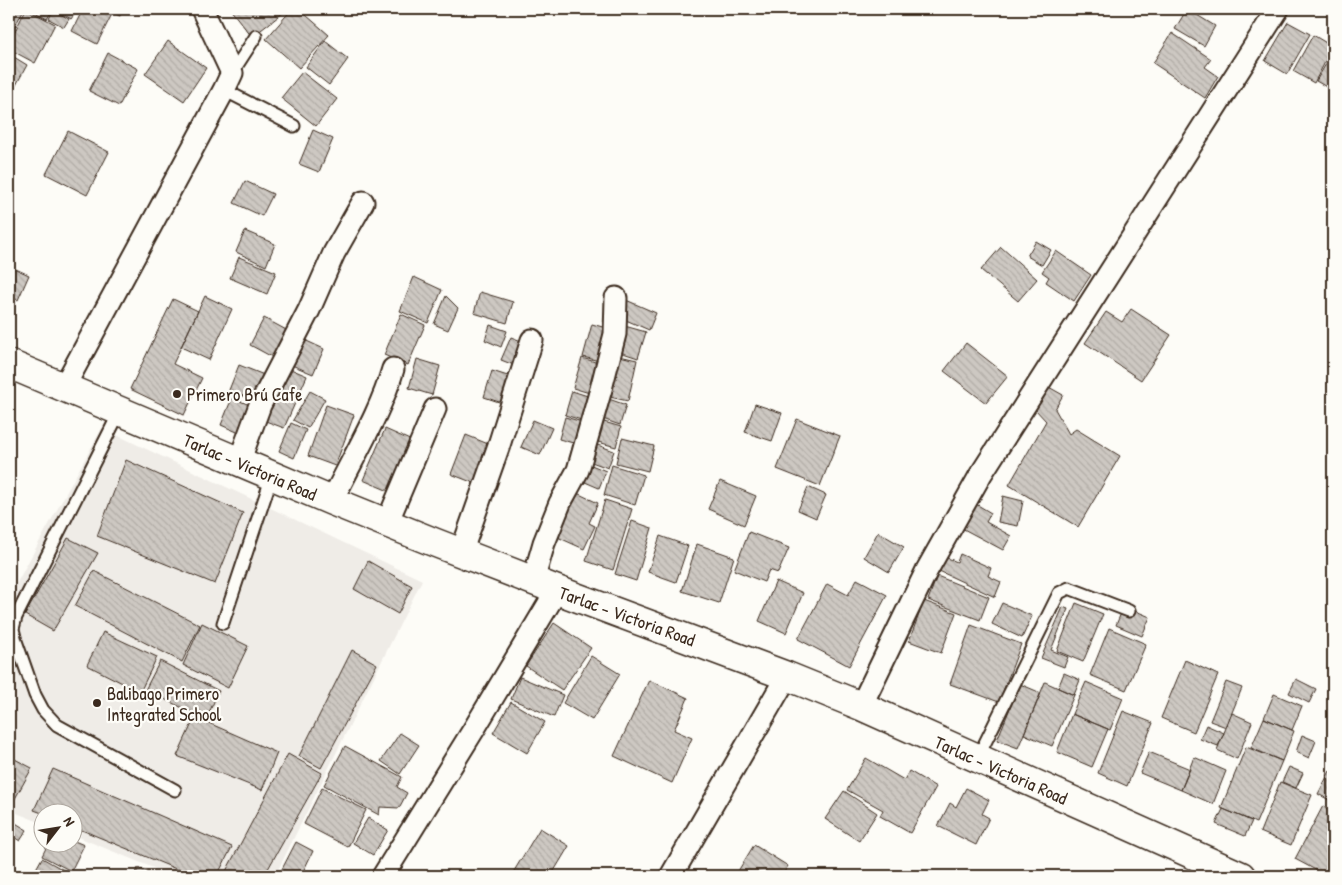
<svg xmlns="http://www.w3.org/2000/svg" width="1342" height="885" font-family="'Patrick Hand',sans-serif">
<defs>
<pattern id="building-back-hatch" width="6" height="6" patternUnits="userSpaceOnUse" patternTransform="scale(1.25)"><rect width="6" height="6" fill="#cdc8c2"/><path d="M-1 5l2 2M0 0l6 6M5-1l2 2" fill="none" stroke="#b1aca6"/></pattern>
</defs>
<rect width="100%" height="100%" fill="#fdfcf7"/>
<filter id="ink" filterUnits="userSpaceOnUse"><feTurbulence type="fractalNoise" baseFrequency=".02" numOctaves="2"/><feDisplacementMap in="SourceGraphic" scale="10" xChannelSelector="R" yChannelSelector="G"/><feConvolveMatrix kernelMatrix="1 2 1 2 8 2 1 2 1" color-interpolation-filters="sRGB"/></filter>
<g filter="url(#ink)">
<!-- built -->
<path fill="#efece7" d="M102 428 422 580 275 876H173L73 835 72 812H42V823L9 810V597Z"/>
<!-- building -->
<path fill="url(#building-back-hatch)" stroke="#3b2a1e" d="M9 9H24L9 37Z
M26 9 55 24 35 63 9 49V43Z
M36 9H53L47 19 35 12Z
M55 9H78L71 19Z
M83 9H102L112 14 97 44 72 31Z
M104 9H123L120 16Z
M230 9H288L252 37Z
M292 9H299L329 35 299 68 266 39Z
M1187 9 1215 26 1204 46 1175 29Z
M53 10 69 19 64 27 49 19Z
M1288 22 1310 34 1287 74 1265 61Z
M1172 33 1211 59 1205 67 1218 76 1205 98 1153 63Z
M1313 35 1333 47 1314 83 1293 71Z
M168 41 206 68 184 101 145 74Z
M325 41 348 59 329 85 306 67Z
M1333 52V84L1330 89 1316 81Z
M108 53 138 69 119 106 89 91Z
M9 54 27 65 9 98Z
M302 72 337 99 316 126 281 98Z
M313 130 333 139 319 172 299 164Z
M68 131 109 152 87 195 46 174Z
M245 181 273 194 262 216 234 203Z
M245 231 275 244 266 266 236 252Z
M1036 241 1051 250 1042 265 1027 256Z
M1001 247 1037 279 1018 301 981 270Z
M1056 251 1091 275 1074 301 1046 282 1049 277 1042 272Z
M239 257 276 272 267 294 230 278Z
M9 266 29 275 18 300 9 296Z
M414 277 442 290 428 323 400 311Z
M480 292 513 302 507 323 474 313Z
M205 296 232 309 209 360 181 347Z
M446 296 458 308 448 330 434 324Z
M173 299 198 311 173 364 202 378 184 415 130 389Z
M626 300 656 313 649 330 619 317Z
M9 301 13 302 9 313Z
M1131 309 1171 335 1141 380 1085 343 1106 312 1122 322Z
M401 314 425 325 408 365 384 355Z
M264 318 290 332 276 359 250 345Z
M592 324 613 330 604 362 583 357Z
M490 325 507 331 501 347 485 340Z
M621 325 646 332 638 358 614 350Z
M298 337 324 349 313 374 287 363Z
M511 337 529 344 519 367 501 360Z
M966 343 1008 376 986 403 944 371Z
M615 355 637 360 628 401 605 396Z
M582 358 605 365 596 395 573 388Z
M417 359 440 366 432 395 409 388Z
M239 365 264 375 253 400 229 390Z
M286 367 307 376 284 428 263 420Z
M492 371 517 379 508 405 484 397Z
M1047 386 1063 395 1055 409 1069 434 1076 429 1120 456 1078 527 1009 485 1046 421 1035 409Z
M310 391 325 399 308 428 293 420Z
M572 391 594 398 588 422 565 415Z
M603 397 626 405 620 425 597 417Z
M232 398 255 407 244 435 221 425Z
M755 404 782 413 772 441 745 432Z
M326 405 354 415 335 466 308 456Z
M565 417 586 423 580 445 559 439Z
M797 419 840 436 820 486 777 469Z
M533 420 552 428 540 455 521 447Z
M597 420 621 427 616 447 591 440Z
M291 423 306 430 294 458 279 451Z
M385 429 412 441 391 492 363 480Z
M466 435 493 446 479 485 451 474Z
M622 438 654 446 648 471 616 463Z
M592 443 614 451 608 468 586 460Z
M126 460 243 513 215 584 97 536Z
M584 462 606 471 599 488 578 479Z
M612 465 644 475 635 505 604 495Z
M720 481 756 496 744 525 708 509Z
M808 487 826 495 816 518 798 510Z
M577 493 598 503 589 523 595 526 584 549 553 535Z
M1003 496 1023 501 1018 526 998 522Z
M605 500 632 509 613 570 586 561Z
M976 504 991 513 986 522 1011 536 1003 550 958 526 964 515 969 518Z
M632 521 652 528 636 581 615 574Z
M749 532 789 548 778 573 769 570 764 582 734 570Z
M878 532 904 547 889 572 864 557Z
M660 536 688 546 676 582 648 572Z
M68 538 98 553 53 631 25 615Z
M697 544 734 557 719 603 682 591Z
M960 554 991 568 988 576 1001 582 995 597 937 570 943 556 957 562Z
M368 561 412 586 398 614 354 589Z
M94 571 200 625 182 662 75 606Z
M937 576 989 597 980 620 928 600Z
M857 579 887 595 849 666 798 639 827 584 848 595Z
M776 581 803 593 786 633 759 621Z
M924 601 956 613 941 653 909 641Z
M1002 603 1032 616 1022 638 992 624Z
M1076 603 1103 614 1083 662 1057 651Z
M1124 606 1150 617 1142 636 1116 625Z
M1063 607 1068 609 1051 650 1068 657 1064 667 1041 658Z
M202 623 248 646 228 688 183 665Z
M554 623 591 648 562 690 526 666Z
M971 625 1021 644 999 702 950 684Z
M1109 628 1146 644 1126 690 1090 675Z
M103 632 157 657 140 692 87 665Z
M352 650 377 664 321 768 299 756Z
M591 656 620 674 592 720 563 703Z
M1185 660 1218 675 1194 732 1161 718Z
M160 661 219 691 206 719 145 690Z
M1064 673 1080 680 1074 695 1058 688Z
M520 677 563 695 554 717 511 699Z
M1296 679 1316 689 1309 703 1289 693Z
M649 680 688 698 674 730 692 738 672 783 614 756Z
M1045 682 1074 695 1052 746 1024 734Z
M1086 682 1123 698 1110 730 1072 714Z
M1226 682 1242 688 1226 727 1210 721Z
M1020 684 1041 693 1018 748 997 740Z
M1274 694 1302 706 1292 730 1264 718Z
M511 702 545 722 527 753 493 733Z
M1123 711 1153 723 1127 786 1098 773Z
M1232 713 1252 722 1237 759 1217 750Z
M1072 714 1108 729 1092 767 1057 752Z
M195 717 277 753 262 790 177 756Z
M1264 718 1294 731 1282 761 1251 748Z
M1206 725 1224 733 1218 746 1200 739Z
M400 733 419 745 400 774 381 761Z
M1302 735 1316 741 1309 758 1296 752Z
M345 746 402 777 397 787 407 793 399 808 380 807 379 815 324 785Z
M1246 747 1282 761 1256 823 1221 808Z
M1149 752 1190 769 1181 790 1140 773Z
M288 754 322 773 264 876H226L224 875Z
M9 756 32 768 12 804 9 802Z
M1194 757 1226 771 1213 804 1181 790Z
M866 758 904 780 909 771 936 787 910 833 880 816 883 810 847 790Z
M1289 767 1303 773 1296 788 1282 782Z
M53 769 232 847 217 876H193L72 826V812L42 813 34 810Z
M1330 771 1333 773V802L1318 794Z
M1280 782 1312 795 1291 845 1260 832Z
M322 788 366 810 348 847 304 824Z
M966 788 989 800 982 814 989 818 976 845 938 826 950 803 956 807Z
M844 791 877 813 859 841 825 819Z
M1323 806 1333 812V859L1325 875 1295 859Z
M1223 809 1252 821 1245 836 1216 824Z
M368 818 388 830 373 855 353 843Z
M9 819 27 830 20 841 9 834Z
M540 828 569 846 551 876H511Z
M72 840 84 845 71 871 42 856 49 842H72Z
M296 842 313 851 301 876H286L280 873Z
M754 845 788 866 783 874 786 876H735Z
M42 858 69 873 67 876H32Z
M138 868 158 876H135Z"/>
<g fill="none" stroke-linecap="round" stroke-linejoin="round">
<defs>
<path id="lane" d="M232 73 256 36
M224 90 294 126
M120 411 16 617 13 629 16 641 35 695 43 710 57 725 175 790
M223 623 272 476
M977 759 1059 593 1069 588 1129 611"/>
<path id="street" d="M64 387 224 90 232 73 202 9
M239 462 260 405 309 310 334 253 363 202
M332 501C352 459 380 414 393 369
M387 523 435 409
M461 553 499 445 532 340
M533 581 544 543 560 503 578 470 601 389 615 334 616 298
M861 706 927 570 981 474 1278 9
M383 876 474 729 557 590
M671 876 787 676"/>
<path id="primary" d="M9 364 332 501 436 543 557 590 787 676 861 706 1241 876"/>
</defs>
<!-- lane casing -->
<use href="#lane" stroke="#3b2a1e" stroke-width="15"/>
<!-- street casing -->
<use href="#street" stroke="#3b2a1e" stroke-width="25"/>
<!-- primary casing -->
<use href="#primary" stroke="#3b2a1e" stroke-width="31"/>
<!-- lane -->
<use href="#lane" stroke="#fdfcf7" stroke-width="11"/>
<!-- street -->
<use href="#street" stroke="#fdfcf7" stroke-width="21"/>
<!-- primary -->
<use href="#primary" stroke="#fdfcf7" stroke-width="28"/>
</g>
</g>
<!-- markers -->
<g fill="#3b2a1e" stroke="#fdfcf7" stroke-width="2">
<circle cx="177" cy="394" r="5"/>
<circle cx="97" cy="703" r="5"/>
</g>
<g text-anchor="middle" dominant-baseline="central" stroke-width="4.5" stroke-linejoin="round" paint-order="stroke">
<!-- poi labels -->
<g font-size="18" fill="#3b2a1e" stroke="#fdfcf7" text-anchor="start">
<text x="187" y="394">Primero Brú Cafe</text>
<text x="107" y="693">Balibago Primero<tspan x="107" dy="21">Integrated School</tspan></text>
</g>
<!-- street labels -->
<g font-size="18" fill="#3b2a1e" stroke="#fdfcf7">
<text transform="translate(250 467) rotate(23)">Tarlac - Victoria Road</text>
<text transform="translate(627 616) rotate(20)">Tarlac - Victoria Road</text>
<text transform="translate(1001 770) rotate(24)">Tarlac - Victoria Road</text>
</g>
</g>
<!-- margin -->
<rect width="1342" height="885" fill="none" stroke="#fdfcf7" stroke-width="30"/>
<rect x="15" y="15" width="1312" height="855" fill="none" stroke="#3b2a1e" stroke-width="2" filter="url(#ink)"/>
<!-- north arrow -->
<g transform="translate(58 828) rotate(59)"><circle r="24" fill="#fdfcf7" stroke="#afa8a0"/>
<path d="M0-4L9 19L0 12L-9 19Z" fill="#3b2a1e"/>
<text y="-8" font-size="14" font-weight="bold" text-anchor="middle" fill="#3b2a1e">N</text>
</g>
</svg>
